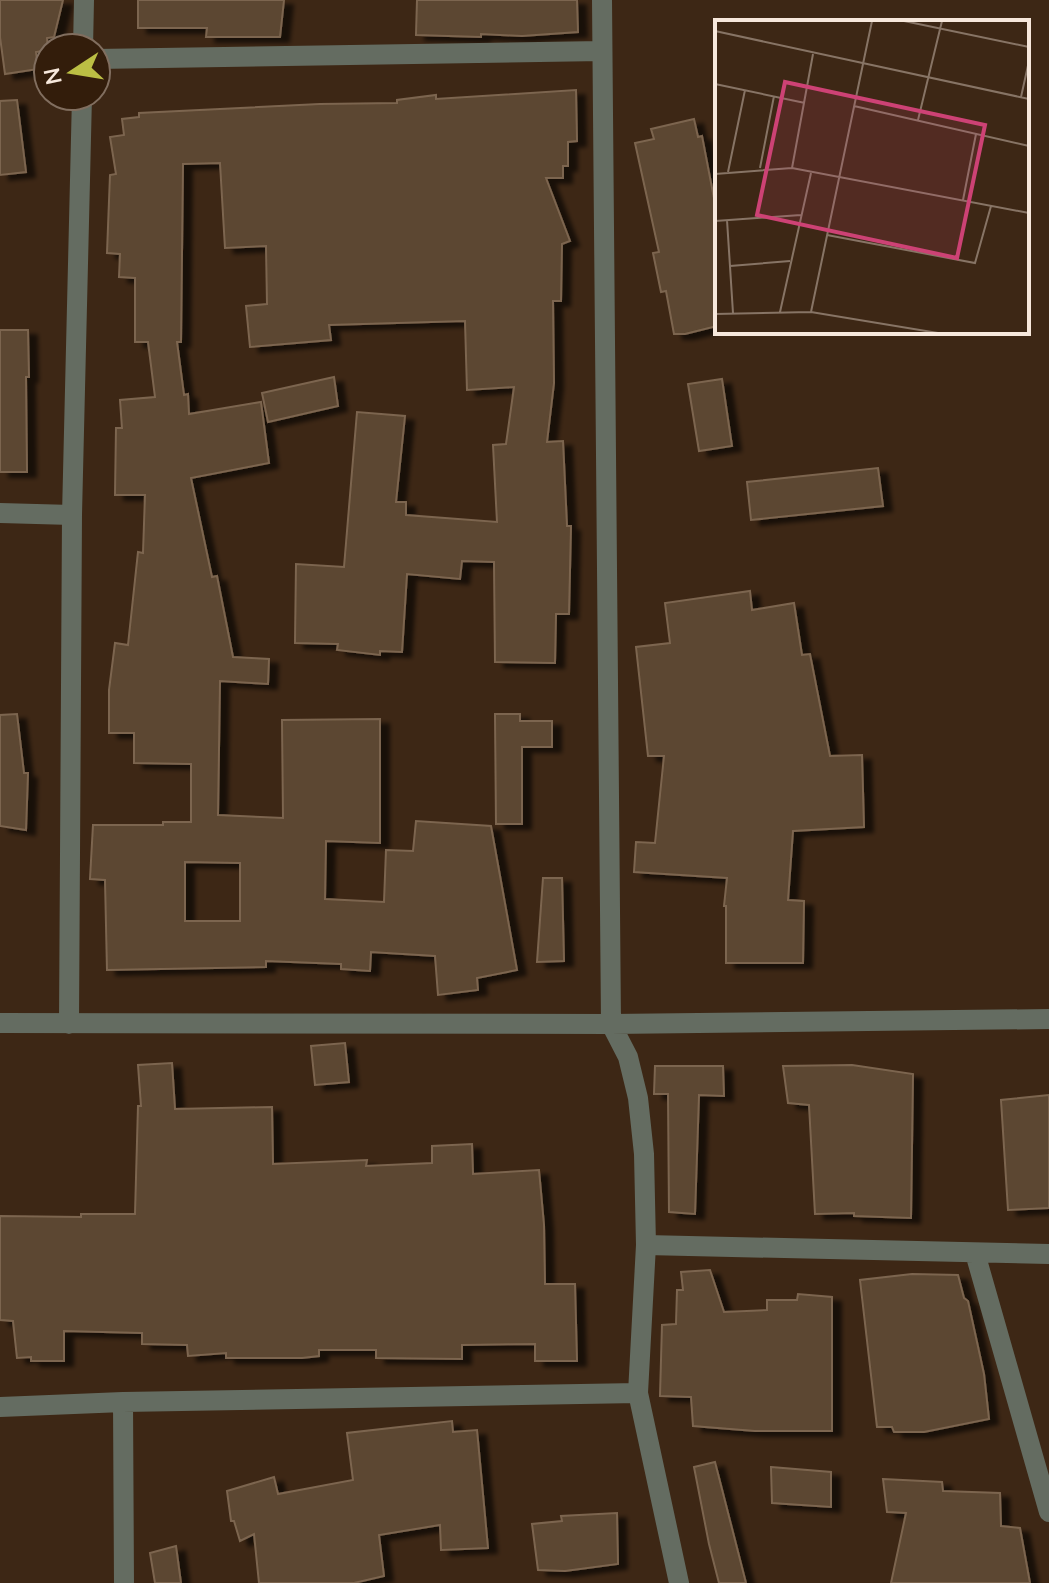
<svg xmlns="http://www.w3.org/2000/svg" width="1049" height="1583" font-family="Mulish,sans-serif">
<defs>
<filter id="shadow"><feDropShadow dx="9" dy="5" stdDeviation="2" flood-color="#0009"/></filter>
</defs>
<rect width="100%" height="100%" fill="#3d2715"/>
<!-- building -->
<path fill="#5b4630" stroke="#7c654f" stroke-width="2" fill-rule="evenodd" filter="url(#shadow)" d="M0 0H63L54 37 47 38 48 50 36 52 38 69 5 74 0 37Z
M138 0H284L280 37H206L207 28H138Z
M417 0H577L578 32 522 36 481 34V37L416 35Z
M576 90 577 141 568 142V166H563V178H546L570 241 562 244 561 301H553L554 383 547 442 563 441 567 526H571L569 614H556L555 663 495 662 494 562 462 561 460 579 407 574 402 652 380 651V655L337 650 338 644 295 643 296 564 344 567 357 412 405 416 396 502H406V515L497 522 493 445 506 444 514 387 467 390 465 321 329 325 331 340 250 347 246 306 267 304 266 246 225 248 220 163 183 164 181 342H177L184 395 188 394 189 414 261 402 269 463 191 478 212 577 217 576 233 657 269 659 268 684 220 681 218 815 283 818 282 720 380 719V843L326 841 325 899 384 902 386 850 413 851 416 821 491 826 517 970 477 978 478 990 438 995 435 956 371 952 370 971 341 969V964L266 961V967L107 970 105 880 90 879 93 825H163V822H191V764L134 763V733H109V690L115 643 128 645 138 552 143 553 145 495H115L116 428H122L120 400 155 397 148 342H135V278L119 277 120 254 107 253 110 175 116 174 110 137 124 135 122 119 139 117V113L320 104 397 103V100L436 95V99ZM185 862 240 863V921H185Z
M17 100 26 172 0 175V101Z
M694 119 698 137 702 136 717 214V326L685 334H674L666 291 661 292 653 253 659 252 635 143 654 139 651 129Z
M0 330H28L29 377H26L27 472H0Z
M334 377 338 406 268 422 262 393Z
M722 379 732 446 699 451 688 384Z
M878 468 883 506 751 520 747 482Z
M750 591 752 610 794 603 802 655 810 654 830 756 862 755 864 827 793 831 788 900 804 901 803 963H726V906H724L727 878 634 872 636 842 655 843 664 756H648L636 647 670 643 665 603Z
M17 714 24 773H28L26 830 0 826V715Z
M495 714H520V721H552V747H522V824H496Z
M543 878H562L564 961 537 962Z
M345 1043 349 1082 315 1085 311 1046Z
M172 1063 175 1109 272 1107 273 1164 367 1160 366 1166 432 1163V1146L472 1144 473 1174 539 1170 544 1225 545 1284H575L577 1361H535V1344L462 1345V1359L376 1358V1350H319V1356L302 1358H226V1353L188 1356 187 1345 142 1344V1333L64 1331V1361H31V1357L17 1358 13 1321 0 1320V1216L81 1217V1214H135L138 1106H141L138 1065Z
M852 1065 913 1074 911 1218 854 1216V1213L815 1214 809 1105 788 1103 783 1066Z
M655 1066H723L724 1096 699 1095 695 1214 669 1212 668 1094H654Z
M1049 1095V1208L1008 1210 1001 1100Z
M710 1270 724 1312 767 1310V1300H797L798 1294 832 1297V1431H755L693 1426 691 1397 660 1396 662 1325 676 1324 677 1290H683L681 1272Z
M912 1274 958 1275 964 1298 968 1301 984 1374 989 1419 924 1432H894L892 1427H877L860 1280Z
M452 1421 453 1432 477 1430 488 1548 441 1550 440 1525 379 1535 384 1576 354 1583H259L254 1534 240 1541 234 1521H231L227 1491 274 1477 278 1494 353 1480 347 1433Z
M715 1462 746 1583H719L709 1544 694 1467Z
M771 1467 831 1472V1507L772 1503Z
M883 1479 942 1482 943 1491 1000 1493 1001 1526 1020 1528 1030 1583H891L906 1513 887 1512Z
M617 1513 618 1564 565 1571 538 1570 532 1524 562 1521 561 1516Z
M176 1546 181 1583H155L150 1553Z"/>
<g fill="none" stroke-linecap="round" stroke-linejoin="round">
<!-- minor -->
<path stroke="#646c61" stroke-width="20" d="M602 0 611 1024 628 1057 638 1098 644 1154 646 1245 638 1393 679 1583
M83 48 84 0
M96 59 602 51
M0 513 72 515
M0 1023 611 1024 1049 1019
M69 1024 72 515 82 96
M646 1245 1049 1254
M975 1253 1049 1512
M123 1402 124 1583
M0 1407 123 1402 638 1393"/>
</g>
<!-- overview -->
<g transform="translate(715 20)">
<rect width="314" height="314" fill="#3d2715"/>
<path fill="none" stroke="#877465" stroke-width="2" d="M189 1 314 27M0 11 314 79M0 64 90 83M306 77 314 41M139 86 314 126M203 100 227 1M45 148 59 76M77 148 98 34M13 152 30 70M0 154 77 148 314 193M248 180 261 114M12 200 18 293M0 201 86 195M112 215 260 243 276 186M15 246 75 241M65 292 96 153M96 292 157 1M0 294 96 292 223 313"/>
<path fill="#cd4275" fill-opacity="0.15" stroke="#cd4275" stroke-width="4" d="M70 62 270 105 242 238 42 195Z"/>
<rect width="314" height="314" fill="none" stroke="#f7e8dc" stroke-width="4"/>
</g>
<!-- north arrow -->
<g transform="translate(72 72) rotate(258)"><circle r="38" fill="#331d0b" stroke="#816e5f" stroke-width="2"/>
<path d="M0-6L14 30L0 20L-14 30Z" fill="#bcbf44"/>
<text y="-12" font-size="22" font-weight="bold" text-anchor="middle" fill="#f7e8dc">N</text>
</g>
</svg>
